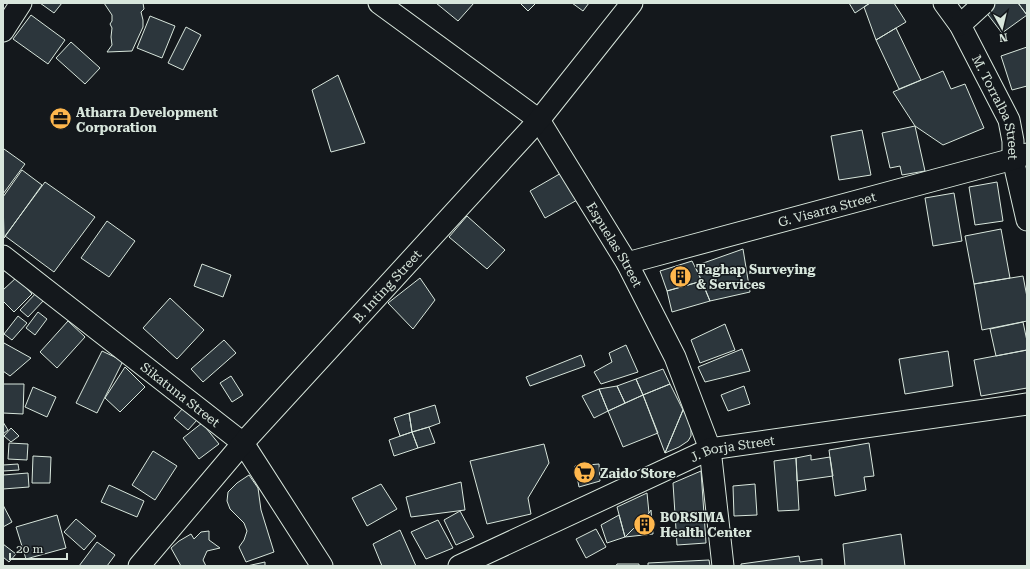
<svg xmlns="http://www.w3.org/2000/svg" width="1030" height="569" font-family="'Roboto Serif',serif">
<rect width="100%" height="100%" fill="#14181c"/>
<!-- building -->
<path fill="#2c363c" stroke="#d8e6dc" d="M40 3H62L54 13Z
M104 3H143L144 9 141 12 143 20V27L132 51 107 52 112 45 111 37 112 28 110 24 112 21V15Z
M436 3H474L458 21Z
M520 3H536L528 11Z
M572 3H589L583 11Z
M849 3H870L855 13Z
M870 3H894L906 22 876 40 864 7Z
M987 3H1018L1027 15 1002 33 982 7Z
M1018 3H1027V15Z
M31 15 65 40 48 64 13 39Z
M150 16 175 26 162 58 137 48Z
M186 27 201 35 183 70 168 63Z
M896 28 921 80 899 89 876 40Z
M71 42 100 68 85 84 56 58Z
M1027 47V86L1012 90 1001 56Z
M943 71 951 89 965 84 984 128 943 145 915 126 893 92Z
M338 75 365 143 331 152 312 90Z
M915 126 925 171 902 175 900 166 890 168 882 133Z
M862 130 871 175 839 180 831 136Z
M4 149 25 164 3 194V151Z
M22 170 42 185 4 238 3 197Z
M563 172 579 199 545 218 530 191Z
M45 182 95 217 54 272 5 236Z
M997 182 1003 221 975 225 969 187Z
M954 193 962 241 933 246 925 198Z
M467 216 505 250 487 269 449 237Z
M107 221 135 241 109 277 81 258Z
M1001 229 1010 278 974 284 965 236Z
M743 249 750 292 710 301 695 266Z
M692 261 702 281 667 291 660 271Z
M202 264 231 275 223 297 194 286Z
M1023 276 1027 297V321L982 330 974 284Z
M17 277 32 294 14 312 3 301V290Z
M420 278 435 300 413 329 388 303Z
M702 281 710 301 672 312 667 291Z
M37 292 45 299 28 317 20 310Z
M170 298 204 330 177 359 143 328Z
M38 312 47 319 35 335 26 328Z
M18 316 27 323 12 340 4 334Z
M68 321 85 337 57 368 40 352Z
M1023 322 1027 341V350L996 356 990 329Z
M725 324 735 350 700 363 691 340Z
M224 340 236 353 203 382 191 369Z
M4 343 31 358 10 376 3 371V345Z
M626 345 638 372 601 384 594 372 612 362 609 353Z
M742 349 750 371 705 382 698 367Z
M1027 350V388L981 396 974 360Z
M102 351 123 361 97 413 76 403Z
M948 351 953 386 905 394 899 359Z
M581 355 585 366 530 386 526 377Z
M125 367 145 387 120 412 105 398Z
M663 369 670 384 643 395 636 379Z
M231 376 243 395 232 402 220 383Z
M636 379 643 395 625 403 617 386Z
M3 384H24L23 414 3 413Z
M670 384 683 410 665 453 643 395Z
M617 386 625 403 608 411 599 389Z
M744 386 750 404 728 411 721 395Z
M33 387 56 397 47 417 25 407Z
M599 389 608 411 594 418 582 396Z
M643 395 658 433 623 447 608 411Z
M435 405 440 423 429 427 412 432 409 413Z
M184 407 197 420 188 430 174 418Z
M683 410 688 418 691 429V436L688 441 679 447 665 453Z
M409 413 412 432 400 436 394 418Z
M3 422 8 430 3 434Z
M202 423 219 444 199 459 183 438Z
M429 427 435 443 418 448 412 432Z
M11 428 19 436 11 442 4 436Z
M412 432 418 448 394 456 389 440Z
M9 443 28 444 27 460 8 459Z
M869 443 874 476 864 477 866 490 835 496 829 450Z
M544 444 549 463 528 498 531 514 487 524 470 461Z
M153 451 177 466 155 500 132 485Z
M811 455V460L830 457 833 476 797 481 796 458Z
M33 456 51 457 50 483H32Z
M796 458 799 510 778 511 774 461Z
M18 464 19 470 3 471V465Z
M599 464 600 481 579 487 575 466Z
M701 471 706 543 677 545 673 483Z
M28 473 29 487 3 489V475Z
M249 475 258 488 261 510 274 552 246 562 239 547 244 540 247 531 244 523 230 509 227 501 228 492 237 483Z
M461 482 465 510 411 517 406 497Z
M381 484 397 509 367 526 352 498Z
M755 484 757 515 734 516 733 486Z
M109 485 144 501 137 517 101 502Z
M647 493 649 513 625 537 617 507Z
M3 505 12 522 3 527Z
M651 510 653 534 625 537 649 513Z
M460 511 474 537 456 545 444 520Z
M57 515 66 548 26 559 16 527Z
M619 515 625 537 607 543 601 525Z
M76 519 96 536 84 550 64 532Z
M438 520 453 548 426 559 411 532Z
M596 529 606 547 586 558 576 539Z
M400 530 416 566H382L373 544Z
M209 531V540L220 548 207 551 203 560 206 566H181L171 548 179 541 191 534 194 539 201 532Z
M901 534 905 566H845L843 544Z
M97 542 115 555 107 566H79Z
M3 544 16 554 9 562 3 557Z
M799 556 800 562 822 559V566H741V564Z
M709 560 710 566H648V563Z
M265 562V566H247Z
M617 564H639V566H616Z"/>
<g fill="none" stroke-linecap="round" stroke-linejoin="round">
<defs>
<g id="minor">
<path id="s1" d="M379 3 539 120 627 263 675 357 710 449 723 566"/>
<path id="s2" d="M944 3 960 25 1009 120 1013 141V159L1027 220"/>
<path d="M960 25 984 3"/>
<path d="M3 31 21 3"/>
<path id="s3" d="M3 256 243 443 322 566"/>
<path id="s4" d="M627 263 1013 159 1027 154"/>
<path id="s5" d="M139 566 243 443 539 120 632 3"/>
<path id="s6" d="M459 566 710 449 1027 404"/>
</g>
</defs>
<!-- minor casing -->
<use href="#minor" stroke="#d8e6dc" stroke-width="23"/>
<!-- minor -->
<use href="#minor" stroke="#14181c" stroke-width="21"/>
</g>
<!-- icons -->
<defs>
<symbol id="office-disc" viewBox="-11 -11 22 22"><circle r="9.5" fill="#ffb74d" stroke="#14181c"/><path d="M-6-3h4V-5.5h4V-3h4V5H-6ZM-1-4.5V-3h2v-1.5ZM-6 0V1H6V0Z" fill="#111"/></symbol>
<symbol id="building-disc" viewBox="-11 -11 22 22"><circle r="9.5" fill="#ffb74d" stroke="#14181c"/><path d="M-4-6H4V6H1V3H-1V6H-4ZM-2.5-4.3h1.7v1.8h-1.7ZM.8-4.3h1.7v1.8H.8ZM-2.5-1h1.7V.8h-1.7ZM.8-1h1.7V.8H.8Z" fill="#111"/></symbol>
<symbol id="supermarket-disc" viewBox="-11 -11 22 22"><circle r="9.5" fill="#ffb74d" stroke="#14181c"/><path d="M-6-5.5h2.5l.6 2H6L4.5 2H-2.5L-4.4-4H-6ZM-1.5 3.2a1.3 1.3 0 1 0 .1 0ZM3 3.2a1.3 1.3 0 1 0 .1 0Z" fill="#111"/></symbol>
</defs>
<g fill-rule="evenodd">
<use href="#office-disc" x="48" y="106" width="25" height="25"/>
<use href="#building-disc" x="668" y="264" width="25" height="25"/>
<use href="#supermarket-disc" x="572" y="460" width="25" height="25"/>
<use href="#building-disc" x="632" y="512" width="25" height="25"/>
</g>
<g text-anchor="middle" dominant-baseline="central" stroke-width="3" stroke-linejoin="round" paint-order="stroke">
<!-- street labels -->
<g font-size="13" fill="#d8e6dc" stroke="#14181c">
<text stroke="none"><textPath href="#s2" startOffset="118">M. Torralba Street</textPath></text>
<text stroke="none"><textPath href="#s4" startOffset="207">G. Visarra Street</textPath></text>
<text stroke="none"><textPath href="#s1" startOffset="344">Espuelas Street</textPath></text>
<text stroke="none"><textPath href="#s5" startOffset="374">B. Inting Street</textPath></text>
<text stroke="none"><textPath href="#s3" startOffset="225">Sikatuna Street</textPath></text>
<text stroke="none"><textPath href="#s6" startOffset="299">J. Borja Street</textPath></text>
</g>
<!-- poi labels -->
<g font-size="13" font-weight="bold" fill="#d8e6dc" stroke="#14181c" text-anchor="start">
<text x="76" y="112">Atharra Development<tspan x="76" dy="15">Corporation</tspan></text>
<text x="696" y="269">Taghap Surveying<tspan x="696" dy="15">&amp; Services</tspan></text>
<text x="600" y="473">Zaido Store</text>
<text x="660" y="517">BORSIMA<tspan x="660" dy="15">Health Center</tspan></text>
</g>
</g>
<!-- border -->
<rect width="1030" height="569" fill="none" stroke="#d8e6dc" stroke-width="8"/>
<!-- north arrow -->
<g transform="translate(1002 28) rotate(172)" stroke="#14181c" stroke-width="3" paint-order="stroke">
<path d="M0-3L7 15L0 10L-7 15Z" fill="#d8e6dc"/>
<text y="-6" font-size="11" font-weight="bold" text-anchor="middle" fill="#d8e6dc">N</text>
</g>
<!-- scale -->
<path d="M10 553v6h57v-6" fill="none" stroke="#d8e6dc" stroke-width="2"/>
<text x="16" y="553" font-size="12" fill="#d8e6dc" stroke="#14181c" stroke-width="3" paint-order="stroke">20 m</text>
</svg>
